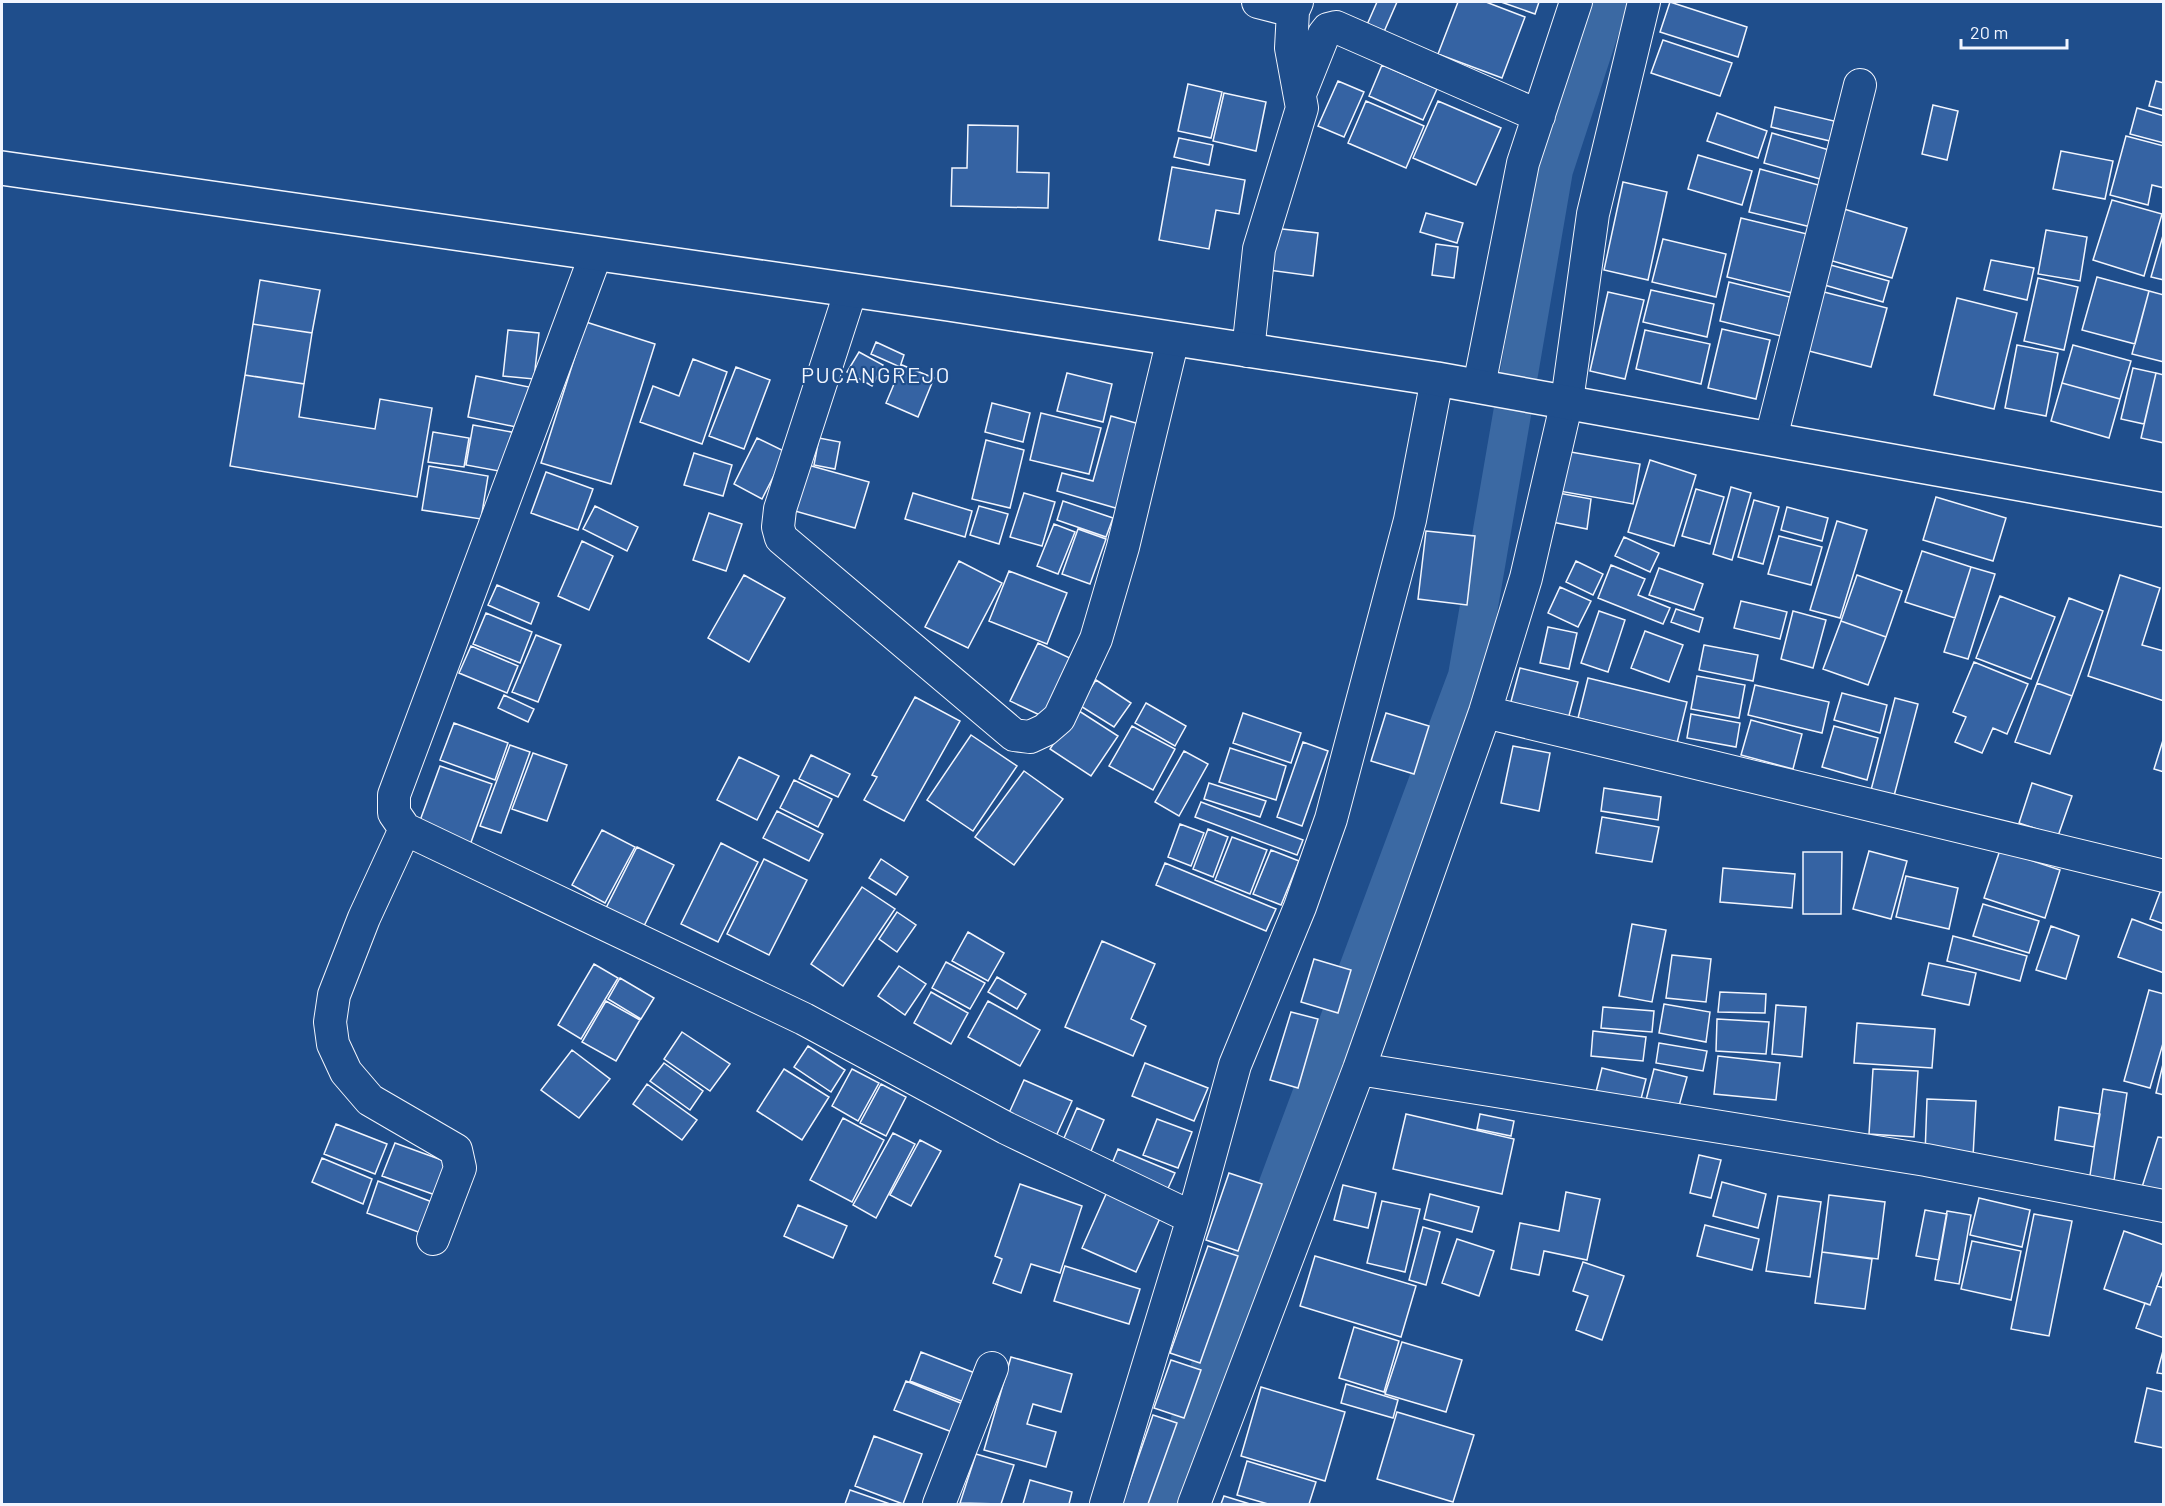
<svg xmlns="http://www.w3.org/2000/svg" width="2165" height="1506" font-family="Barlow,sans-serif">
<rect width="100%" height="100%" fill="#1f4e8c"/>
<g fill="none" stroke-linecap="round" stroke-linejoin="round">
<!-- canal -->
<path stroke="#3b69a3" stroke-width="38" d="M1159 1504 1467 676 1554 170 1609 2"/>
</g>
<!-- building -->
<path fill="#3563a3" stroke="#f2f6ff" stroke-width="1.5" d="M1377 2H1397L1383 34 1366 27Z
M1458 2H1486L1525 17 1502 78 1438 54Z
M1501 2H1539L1535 14Z
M1670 2 1747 27 1738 57 1660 32Z
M1663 40 1732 63 1720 96 1651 73Z
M1382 65 1437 89 1423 120 1369 96Z
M1338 81 1364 92 1344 137 1318 126Z
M2156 81 2164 83V110L2149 106Z
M1188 84 1222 92 1211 138 1178 131Z
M1224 93 1266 102 1256 151 1213 141Z
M1366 101 1424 126 1406 168 1348 143Z
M1438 101 1501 128 1476 185 1413 158Z
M1933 105 1958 111 1947 160 1922 154Z
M1775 107 1834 121 1830 141 1771 127Z
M2137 108 2164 116V143L2130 134Z
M1717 113 1767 131 1758 158 1707 141Z
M968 125 1018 126 1017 172 1049 173 1048 208 951 206 952 168H967Z
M1772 133 1829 150 1820 179 1764 163Z
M2126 136 2164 146V188L2152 185 2148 205 2110 195Z
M1179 138 1213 145 1209 165 1174 157Z
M2061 151 2113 161 2105 199 2053 189Z
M1698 155 1752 171 1742 205 1688 189Z
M1172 167 1245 180 1239 214 1216 210 1209 249 1159 240Z
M1760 169 1822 186 1811 227 1749 212Z
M1623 182 1667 192 1648 280 1604 270Z
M2112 200 2162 214 2144 276 2093 260Z
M1844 209 1907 228 1892 278 1829 260Z
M1426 213 1463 223 1457 243 1420 232Z
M1741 218 1807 234 1792 293 1727 277Z
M1273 228 1318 233 1313 276 1268 270Z
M2046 230 2087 237 2080 281 2038 274Z
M2164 232V280L2151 277Z
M1663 239 1726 254 1716 297 1652 282Z
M1436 244 1458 247 1454 278 1432 275Z
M1991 260 2034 268 2027 300 1984 290Z
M1827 264 1889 281 1883 302 1821 284Z
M2097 277 2149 291 2135 344 2082 330Z
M2038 278 2078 287 2064 350 2024 341Z
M260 280 320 290 312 333 253 324Z
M1729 282 1790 297 1781 336 1720 321Z
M1651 290 1714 304 1707 337 1643 322Z
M1820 291 1887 308 1871 367 1805 350Z
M2149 291 2164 295V362L2132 354Z
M1608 292 1644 300 1625 379 1590 371Z
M1957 298 2017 313 1994 409 1934 395Z
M586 322 655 344 611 484 541 463Z
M253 324 312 333 304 384 245 375Z
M1722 329 1770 340 1756 399 1708 388Z
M508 330 539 333 534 379 503 376Z
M1645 330 1710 344 1701 384 1636 369Z
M876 342 904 355 900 367 871 354Z
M2017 345 2058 353 2046 416 2005 408Z
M2073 345 2131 361 2120 399 2062 383Z
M859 352 883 365 872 386 847 372Z
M693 359 727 372 702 444 640 422 653 386 679 396Z
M902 365 934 378 918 417 886 403Z
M736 367 770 380 744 449 709 436Z
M2133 368 2156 373 2144 424 2121 419Z
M1067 373 1112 384 1103 422 1057 411Z
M2156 373 2164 375V443L2141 438Z
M245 375 304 384 299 417 375 429 380 399 432 408 417 497 230 466Z
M476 376 529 387 521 428 468 417Z
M2062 383 2120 399 2109 438 2051 421Z
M992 403 1030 413 1023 442 985 432Z
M1041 413 1101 428 1089 474 1030 460Z
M1111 416 1143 425 1119 509 1057 491 1062 473 1093 481Z
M473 425 517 433 510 473 466 465Z
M433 432 469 438 464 467 428 462Z
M757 438 786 452 762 499 734 484Z
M819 438 840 442 835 469 814 465Z
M986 440 1024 450 1010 508 972 499Z
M1565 451 1640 464 1633 504 1559 491Z
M694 453 732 465 723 496 684 485Z
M1650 460 1696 475 1674 546 1628 532Z
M808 465 869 482 855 528 795 511Z
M429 466 488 476 481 519 422 510Z
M546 472 593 489 578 530 531 513Z
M1731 487 1751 493 1732 560 1713 554Z
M1696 489 1724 497 1710 544 1682 536Z
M1553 492 1591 499 1587 529 1547 521Z
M913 493 972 511 965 537 905 519Z
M1024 493 1055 502 1042 546 1010 537Z
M1936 497 2006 518 1993 561 1923 540Z
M1754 500 1779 507 1763 564 1738 557Z
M1063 501 1113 518 1106 537 1057 520Z
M595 506 638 527 627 551 583 529Z
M979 506 1008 514 999 544 970 535Z
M1787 507 1828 518 1822 541 1781 530Z
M709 513 742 524 726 571 693 560Z
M1837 521 1867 530 1840 618 1810 610Z
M1054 524 1075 532 1058 574 1037 566Z
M1078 529 1106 539 1090 584 1062 574Z
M1426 531 1475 536 1467 605 1418 599Z
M1779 536 1822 547 1811 585 1768 574Z
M1624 537 1659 553 1650 572 1615 556Z
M582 541 613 556 589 610 558 596Z
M1922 551 1971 567 1955 618 1905 602Z
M959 561 1002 583 968 648 925 627Z
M1576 561 1603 574 1593 595 1566 582Z
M1611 565 1645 579 1638 595 1670 608 1663 624 1598 598Z
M1971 567 1995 574 1968 659 1944 652Z
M1659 568 1703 584 1694 610 1649 595Z
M1009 571 1067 593 1047 644 989 621Z
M744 575 785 598 749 662 708 638Z
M1857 575 1902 591 1886 637 1841 621Z
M2120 575 2160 588 2142 645 2164 651V701L2088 676Z
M497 585 539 603 531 624 488 605Z
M1560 587 1591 601 1578 627 1548 613Z
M2000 596 2055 617 2031 679 1976 658Z
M2069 598 2103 611 2072 696 2037 683Z
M1741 601 1787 612 1780 639 1734 628Z
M1676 609 1703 618 1699 632 1671 622Z
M1599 611 1625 620 1608 672 1581 663Z
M1793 611 1826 620 1813 668 1781 659Z
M486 613 532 632 520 663 473 644Z
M1841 621 1886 637 1868 685 1823 669Z
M1548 627 1577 633 1569 669 1540 663Z
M1645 631 1683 645 1669 682 1631 668Z
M536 635 561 645 538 702 512 692Z
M1038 643 1074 660 1046 718 1010 701Z
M1704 645 1758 655 1753 681 1699 670Z
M471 646 518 666 507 693 459 673Z
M1974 662 2028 684 2007 734 1993 728 1982 753 1955 742 1966 717 1953 712Z
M1520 668 1578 682 1567 723 1509 709Z
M1697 676 1745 685 1739 718 1691 709Z
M1588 678 1687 702 1677 743 1578 718Z
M1096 680 1131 703 1114 727 1079 705Z
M2037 683 2072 696 2050 754 2015 742Z
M1755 685 1829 702 1822 733 1748 715Z
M1842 693 1887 705 1880 733 1834 720Z
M504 695 534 709 528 722 498 708Z
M915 697 960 721 904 821 864 800 877 777 872 775Z
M1895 698 1918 704 1894 796 1871 790Z
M1146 703 1186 726 1175 746 1135 723Z
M1076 709 1118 736 1091 776 1050 749Z
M1243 713 1301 733 1291 763 1233 743Z
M1386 713 1429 726 1414 774 1371 761Z
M1691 714 1740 723 1736 747 1687 738Z
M1751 720 1802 734 1793 769 1741 755Z
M454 723 508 743 495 780 440 760Z
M1132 726 1175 749 1153 790 1109 766Z
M1834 726 1878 738 1867 780 1822 767Z
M971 735 1017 766 973 831 927 800Z
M2164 737V772L2154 769Z
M1303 742 1328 751 1302 826 1277 817Z
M510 745 530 752 501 833 480 826Z
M1513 746 1550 753 1539 811 1501 803Z
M1230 748 1286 766 1276 800 1219 782Z
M1184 751 1208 764 1179 816 1155 802Z
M533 753 567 765 547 821 512 809Z
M811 755 850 774 838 797 799 779Z
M739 757 779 776 757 820 717 800Z
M440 766 492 784 470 845 418 826Z
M1024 771 1063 799 1014 865 975 837Z
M794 780 832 799 818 827 780 808Z
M1209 783 1266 801 1260 817 1204 799Z
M2032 783 2072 796 2058 836 2019 823Z
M1604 788 1661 797 1658 820 1601 811Z
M1201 802 1303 840 1297 855 1195 817Z
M777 811 823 834 809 861 763 838Z
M1602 817 1659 827 1652 862 1596 853Z
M1180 824 1204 833 1191 866 1168 857Z
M1208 829 1228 837 1213 877 1193 869Z
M602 830 635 847 605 903 572 885Z
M1232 837 1267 850 1250 894 1215 880Z
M721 843 758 862 718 942 681 924Z
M637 847 674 865 644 926 606 908Z
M1271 850 1299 861 1281 905 1253 894Z
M2000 850 2060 870 2045 918 1984 898Z
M1869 851 1907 861 1891 919 1853 909Z
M1803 852H1842L1841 914H1803Z
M764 859 807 880 769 955 727 934Z
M881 859 908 877 896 895 869 878Z
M1165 863 1276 909 1266 931 1156 885Z
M1723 868 1795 874 1792 908 1720 902Z
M1906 876 1958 888 1949 929 1896 917Z
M862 887 895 909 843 986 811 964Z
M2162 887 2164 888V924L2150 919Z
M1983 904 2039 921 2029 953 1973 936Z
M897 912 916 925 897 952 879 939Z
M2132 919 2164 931V973L2118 957Z
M1632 924 1666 930 1652 1002 1619 996Z
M2051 926 2079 936 2066 979 2036 970Z
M968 932 1004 953 988 981 952 961Z
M1953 936 2027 956 2020 981 1947 961Z
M1102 941 1155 964 1131 1019 1146 1026 1133 1056 1065 1027Z
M1672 955 1711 959 1706 1002 1666 998Z
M1314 959 1351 970 1338 1013 1301 1002Z
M946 962 985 983 970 1009 932 988Z
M1929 963 1976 973 1969 1005 1922 995Z
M594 964 618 978 581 1039 558 1025Z
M899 966 926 984 905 1015 878 996Z
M997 977 1026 994 1017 1009 988 992Z
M620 978 654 998 641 1019 608 999Z
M2149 990 2164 994V1040L2150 1088 2124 1081Z
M931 992 968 1013 951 1044 914 1023Z
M1720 992 1766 994 1765 1013 1718 1012Z
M606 1001 640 1020 616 1061 582 1042Z
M988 1001 1040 1030 1020 1066 968 1037Z
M1664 1004 1710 1012 1706 1042 1659 1033Z
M1776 1005 1806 1007 1802 1057 1772 1054Z
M1603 1007 1654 1011 1652 1032 1601 1028Z
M1291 1012 1318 1019 1298 1088 1270 1080Z
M1717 1019 1769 1022 1766 1054 1716 1051Z
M1857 1023 1935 1029 1932 1068 1854 1063Z
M1593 1031 1646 1037 1643 1061 1591 1056Z
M682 1032 730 1064 710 1091 664 1059Z
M1659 1043 1707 1051 1703 1071 1656 1063Z
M808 1046 845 1070 831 1092 794 1067Z
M572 1050 610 1079 579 1118 541 1090Z
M1718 1056 1780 1063 1776 1100 1714 1094Z
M2164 1060V1095L2156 1093Z
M664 1063 703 1091 690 1110 650 1081Z
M1145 1063 1208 1088 1194 1121 1132 1096Z
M1602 1068 1646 1079 1638 1111 1594 1100Z
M784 1069 829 1097 802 1140 757 1111Z
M852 1069 879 1083 858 1121 832 1106Z
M1654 1069 1687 1077 1677 1113 1645 1104Z
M1873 1069 1918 1071 1914 1137 1869 1134Z
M1024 1080 1072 1101 1052 1145 1004 1124Z
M647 1084 697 1120 682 1140 633 1104Z
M881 1084 906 1097 886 1136 860 1123Z
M2103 1089 2127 1093 2113 1187 2089 1182Z
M1927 1099 1976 1101 1973 1157 1925 1155Z
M2059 1107 2100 1114 2094 1147 2055 1140Z
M1077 1108 1104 1120 1086 1163 1058 1152Z
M1406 1114 1514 1139 1502 1194 1393 1169Z
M1480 1114 1514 1121 1511 1136 1477 1129Z
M843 1118 884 1140 852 1202 810 1180Z
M1157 1119 1192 1132 1178 1168 1143 1155Z
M336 1124 387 1144 375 1174 324 1154Z
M893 1133 915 1144 876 1218 853 1205Z
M2158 1137 2164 1138V1194L2142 1187Z
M920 1140 941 1151 911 1206 890 1195Z
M395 1143 450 1163 438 1196 382 1176Z
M1118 1149 1175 1173 1165 1195 1109 1171Z
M1699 1155 1721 1160 1711 1198 1690 1193Z
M322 1158 372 1179 363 1204 312 1182Z
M1229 1173 1262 1184 1238 1251 1206 1240Z
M378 1181 432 1202 421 1233 367 1213Z
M1722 1182 1766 1194 1758 1228 1713 1216Z
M1020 1184 1082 1206 1060 1273 1031 1264 1021 1293 993 1283 1002 1259 995 1256Z
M1343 1185 1376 1193 1368 1228 1334 1220Z
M1107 1192 1161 1216 1136 1272 1082 1248Z
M1566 1192 1600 1199 1587 1260 1544 1251 1539 1275 1511 1269 1520 1223 1559 1231Z
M1430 1194 1479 1207 1472 1232 1424 1219Z
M1829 1195 1885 1202 1878 1259 1822 1252Z
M1778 1196 1821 1202 1810 1277 1766 1271Z
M1979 1198 2030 1210 2022 1247 1970 1235Z
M1382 1201 1420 1209 1405 1272 1367 1263Z
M798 1205 847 1226 833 1258 784 1236Z
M1925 1210 1947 1214 1939 1260 1916 1256Z
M1947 1211 1971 1215 1959 1284 1935 1280Z
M2034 1214 2072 1221 2049 1336 2011 1329Z
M1705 1225 1759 1239 1752 1270 1697 1256Z
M1423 1227 1440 1232 1426 1285 1409 1280Z
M2124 1231 2164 1245V1268L2150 1305 2104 1289Z
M1457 1239 1494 1251 1479 1296 1442 1283Z
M1972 1241 2021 1251 2011 1300 1961 1289Z
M1208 1246 1238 1256 1200 1363 1170 1353Z
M1822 1252 1872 1259 1865 1309 1815 1303Z
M1315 1256 1416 1286 1401 1337 1300 1306Z
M1583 1262 1624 1276 1602 1340 1576 1330 1588 1296 1573 1291Z
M1065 1266 1140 1289 1129 1324 1054 1301Z
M2157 1286 2164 1288V1338L2136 1328 2145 1303 2150 1305Z
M1354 1327 1399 1341 1384 1392 1339 1378Z
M1402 1342 1462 1360 1446 1412 1385 1394Z
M2164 1347V1374L2157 1373Z
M921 1352 980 1375 969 1404 910 1381Z
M1011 1357 1072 1374 1061 1412 1033 1404 1027 1424 1056 1432 1046 1467 984 1450Z
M1171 1360 1201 1370 1184 1418 1154 1408Z
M906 1381 963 1404 952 1432 894 1410Z
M1346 1384 1398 1400 1393 1418 1341 1403Z
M1261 1387 1345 1412 1325 1481 1241 1456Z
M2147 1388 2164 1392V1448L2135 1442Z
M1397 1412 1474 1435 1453 1502 1377 1479Z
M1153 1415 1177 1423 1148 1504H1122Z
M874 1436 922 1454 903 1504 855 1486Z
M976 1454 1014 1465 1001 1504 960 1503Z
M1247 1461 1316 1482 1309 1504H1268L1237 1495Z
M1030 1480 1072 1492 1069 1504H1023Z
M850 1490 890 1504H845Z
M1224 1496 1250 1504H1221Z"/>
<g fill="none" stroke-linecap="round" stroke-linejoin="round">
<defs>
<path id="street" d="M1258 2 1293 11
M1300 94 1324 34 1328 29 1336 27 1539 116
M596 254 394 795V813L405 829 804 1019 1006 1128 1193 1218
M851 290 780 509 778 527 781 538 1014 735 1030 737 1045 730 1059 718 1096 639 1123 547 1173 339
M1248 351 1259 249 1302 108 1291 48 1293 11 1297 2
M1479 386 1523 163 1576 2
M1771 438 1860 85
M1485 712 2164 876
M405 829 364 918 334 995 330 1022 333 1044 346 1072 370 1100 456 1150 460 1168 433 1239
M1359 1069 1926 1160 2164 1206
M939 1504 992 1368
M1106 1504 1193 1218 1235 1065 1300 907 1331 819 1410 520 1437 379
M1194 1504 1359 1069 1485 712 1526 578 1567 401 1593 214 1644 2"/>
<path id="secondary" d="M2 168 948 304 1437 379 2164 510"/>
</defs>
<!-- street casing -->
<use href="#street" stroke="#f2f6ff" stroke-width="34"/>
<!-- secondary casing -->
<use href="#secondary" stroke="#f2f6ff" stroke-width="36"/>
<!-- street -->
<use href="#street" stroke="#1f4e8c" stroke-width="32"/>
<!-- secondary -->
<use href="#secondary" stroke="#1f4e8c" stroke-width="33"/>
</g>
<g text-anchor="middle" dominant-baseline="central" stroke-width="4.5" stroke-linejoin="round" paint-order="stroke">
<!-- quarter labels -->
<g font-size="22" letter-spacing="1.5" fill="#f2f6ff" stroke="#1f4e8c">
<text x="876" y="374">PUCANGREJO</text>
</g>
</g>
<!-- border -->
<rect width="2165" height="1506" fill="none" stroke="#f2f6ff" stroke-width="6"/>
<!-- scale -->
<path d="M1961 39v9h106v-9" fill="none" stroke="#f2f6ff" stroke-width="3"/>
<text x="1970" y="39" font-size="18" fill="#f2f6ff" stroke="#1f4e8c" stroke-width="4.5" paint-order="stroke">20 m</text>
</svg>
